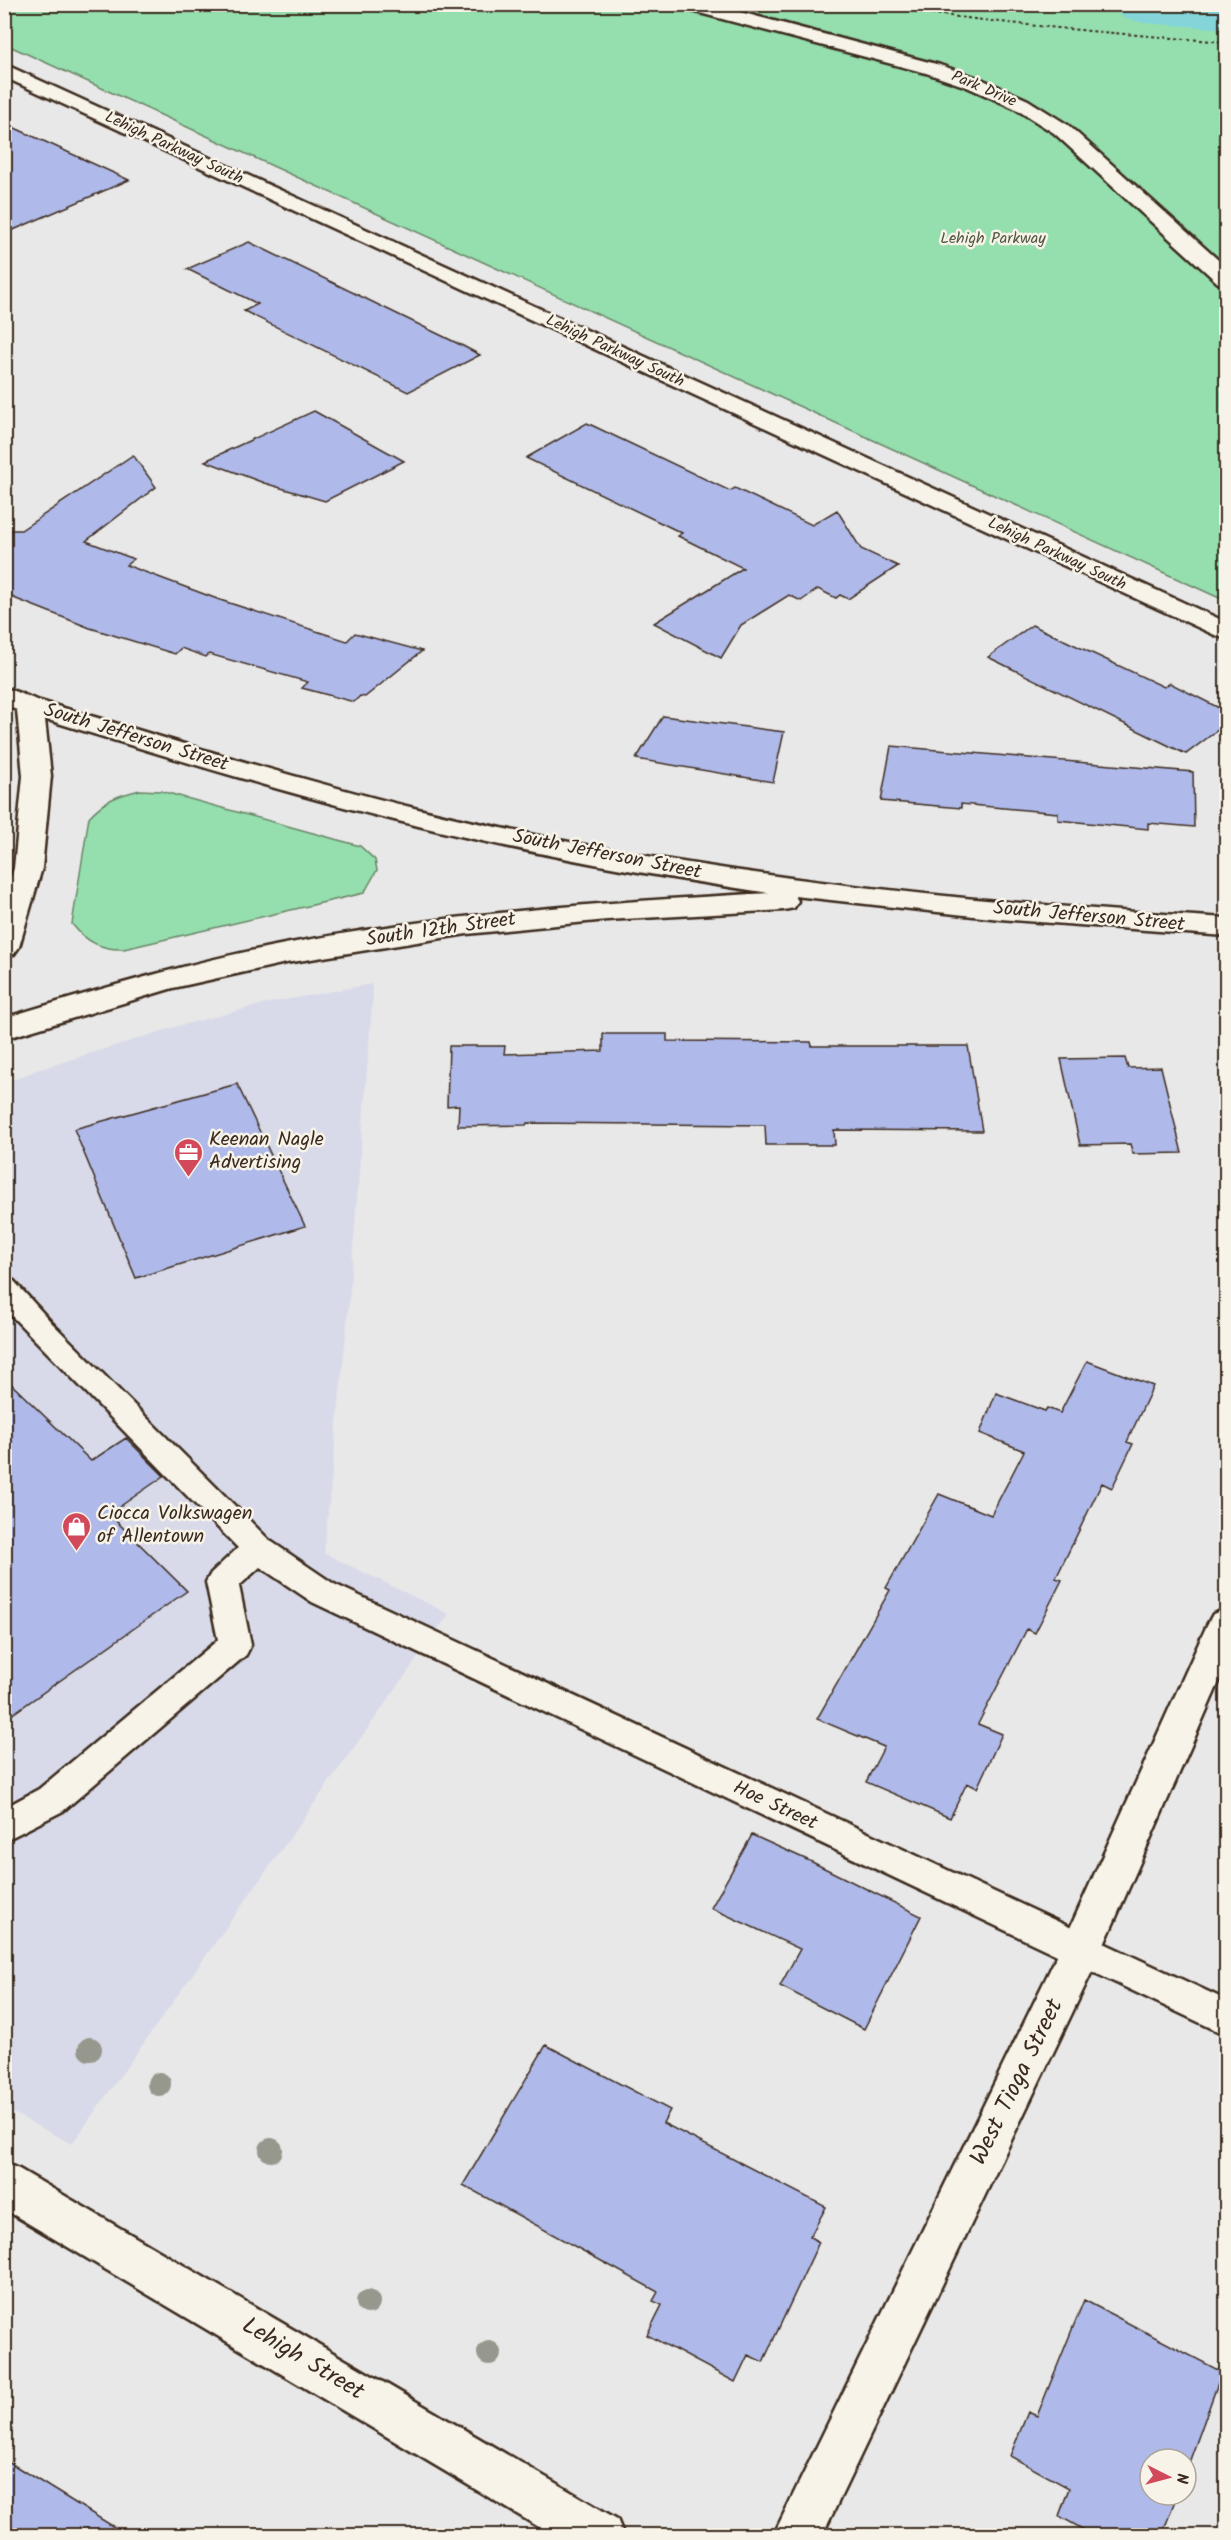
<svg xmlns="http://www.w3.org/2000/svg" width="1231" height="2540" font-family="Kalam,sans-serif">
<rect width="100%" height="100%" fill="#e9e8e8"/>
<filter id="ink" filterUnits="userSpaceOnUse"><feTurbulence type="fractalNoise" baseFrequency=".0167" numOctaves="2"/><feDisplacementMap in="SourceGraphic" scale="12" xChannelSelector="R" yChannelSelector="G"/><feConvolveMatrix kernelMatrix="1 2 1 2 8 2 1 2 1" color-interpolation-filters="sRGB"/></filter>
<g filter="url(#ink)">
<!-- built -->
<path fill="#d8dae9" d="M371 984 373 994 348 1314 324 1553 449 1614 72 2144 5 2109V1083L37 1070 178 1026 268 1003Z"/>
<!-- green -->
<path fill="#95dead" stroke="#688466" stroke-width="1.5" d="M5 4 1226 5V601L5 44Z
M140 790 161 791 360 846 375 860 377 870 364 893 124 949C102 950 86 942 72 924L89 817C104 800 119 795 140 790Z"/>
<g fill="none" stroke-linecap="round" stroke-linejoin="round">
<!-- river -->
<path fill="#83d5da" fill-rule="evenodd" d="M1113 4H1226V29L1144 23 1122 17Z"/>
</g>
<!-- building -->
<path fill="#afbaea" stroke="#3b2a1e" stroke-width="1.5" d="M4 123 129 180 4 234Z
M249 242 463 346 480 355 408 392 244 311 258 304 187 269Z
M314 411 404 461 325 501 264 483 205 461Z
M587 423 730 491 735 488 812 525 837 510 861 549 898 566 848 599 840 595 836 598 818 589 801 601 789 595 741 625 721 658 654 623 743 568 678 536 682 533 526 458Z
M133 455 156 487 86 541 134 559 126 565 220 600 347 641 355 633 422 651 365 697 360 696 354 702 302 688 308 682 209 654 206 657 181 648 175 654 90 628 6 595 4 530H21Z
M1032 625 1164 687 1170 683 1227 712V723L1186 754 988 657Z
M663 716 784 732 773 782 636 759Z
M891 746 1193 772 1194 827 1148 823V829L1058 820V813L961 804V808L881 801Z
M603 1034H667V1041L811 1042 812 1046H968L982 1131 834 1130 835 1145H766L765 1125 527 1123 526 1125 458 1126 459 1105 447 1106 449 1046H505L504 1054 603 1051Z
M1125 1058 1128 1068 1161 1067 1182 1153 1133 1154 1130 1144 1080 1145 1061 1059Z
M237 1084 305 1226 136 1278 74 1129Z
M1087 1361 1153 1386 1127 1442 1133 1444 1112 1488 1102 1483 1056 1578 1062 1580 1035 1633 1027 1629 978 1724 1002 1734 977 1788 967 1783 950 1818 866 1782 884 1747 817 1719 890 1590 886 1588 939 1494 991 1515 1024 1451 980 1433 996 1393 1045 1411 1047 1408 1060 1413Z
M4 1377 91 1461 126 1438 164 1476 109 1514 187 1591 4 1720Z
M752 1835 812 1862 921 1916 864 2029 780 1986 800 1949 711 1908Z
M546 2045 670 2110 663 2123 826 2207 810 2237 819 2242 763 2362 748 2355 735 2382 647 2335 662 2305 653 2301 658 2292 463 2185Z
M1084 2300 1222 2372 1186 2471V2459H1150V2495H1177L1162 2535H1093L1059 2516 1069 2488 1010 2456 1028 2412 1037 2416Z
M4 2459 127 2535H4Z"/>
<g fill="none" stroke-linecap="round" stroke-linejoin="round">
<defs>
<path id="lane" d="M4 1278 14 1281 52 1323 269 1540 334 1584 1226 2000V2035L312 1602 260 1567 239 1586 251 1645 246 1655 63 1811 4 1841V1808L39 1789 218 1640 206 1582 211 1573 238 1548 4 1308Z"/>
<path id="street" d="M678 4H710L940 65 981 79 1028 100 1068 125 1226 267V284L1218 283 1054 133 1014 108 967 87 926 73 681 8Z
M4 64 1226 622V639L1217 636 4 77Z
M1226 1609V1666L1096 1963 822 2536H773L1066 1937 1207 1625 1213 1614Z"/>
<path id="secondary" d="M4 688C17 691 28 697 40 701 66 709 92 716 118 724 216 754 314 783 414 808 679 873 953 902 1226 918V936L1000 919 795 896 798 901 794 908 784 910 607 920 467 934 286 963 173 988 4 1039V1018C98 990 190 962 285 944 445 913 607 902 769 893 674 879 580 863 487 842 337 809 191 764 45 719L51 776 42 868 19 947 14 954 4 956V898L14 868 23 776 17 710 4 705Z"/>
<path id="primary" d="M4 2163 19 2169 617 2519 624 2536H554L4 2209Z"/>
</defs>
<!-- lane casing -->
<use href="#lane" stroke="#3b2a1e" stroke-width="5"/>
<!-- street casing -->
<use href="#street" stroke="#3b2a1e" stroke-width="5"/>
<!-- secondary casing -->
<use href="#secondary" stroke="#3b2a1e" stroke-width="5"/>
<!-- primary casing -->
<use href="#primary" stroke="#3b2a1e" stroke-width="5"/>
<!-- path -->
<path stroke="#3b2a1e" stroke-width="2" stroke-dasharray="3 3" stroke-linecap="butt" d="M866 4C985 23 1106 33 1226 42"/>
<!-- lane -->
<use href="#lane" fill="#f7f3e8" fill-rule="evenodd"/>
<!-- street -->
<use href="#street" fill="#f7f3e8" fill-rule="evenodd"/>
<!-- secondary -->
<use href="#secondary" fill="#f7f3e8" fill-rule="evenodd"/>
<!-- primary -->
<use href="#primary" fill="#f7f3e8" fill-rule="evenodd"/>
</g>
<!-- trees -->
<g fill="#96988d">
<circle cx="90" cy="2049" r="12"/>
<circle cx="159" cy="2084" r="12"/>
<circle cx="271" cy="2150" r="12"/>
<circle cx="368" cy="2302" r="12"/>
<circle cx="489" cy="2353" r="12"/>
</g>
</g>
<!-- icons -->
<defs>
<symbol id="office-pin" viewBox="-11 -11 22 30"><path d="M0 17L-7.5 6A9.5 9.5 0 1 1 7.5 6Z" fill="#d1495b" stroke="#f7f3e8"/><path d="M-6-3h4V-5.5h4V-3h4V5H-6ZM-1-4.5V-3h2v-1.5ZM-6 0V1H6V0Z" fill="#fff"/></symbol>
<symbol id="shop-pin" viewBox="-11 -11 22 30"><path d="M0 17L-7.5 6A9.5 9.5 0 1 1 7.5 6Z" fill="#d1495b" stroke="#f7f3e8"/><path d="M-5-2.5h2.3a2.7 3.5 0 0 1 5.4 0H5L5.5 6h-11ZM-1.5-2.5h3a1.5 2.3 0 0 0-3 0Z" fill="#fff"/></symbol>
</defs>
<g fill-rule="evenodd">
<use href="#office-pin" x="172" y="1136" width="33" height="45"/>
<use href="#shop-pin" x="60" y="1510" width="33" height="45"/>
</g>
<g text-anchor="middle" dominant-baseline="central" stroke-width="5" stroke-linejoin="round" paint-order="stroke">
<!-- far-street labels -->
<g font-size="16" fill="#3b2a1e" stroke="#f7f3e8">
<text transform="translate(984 89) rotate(23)">Park Drive</text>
<text transform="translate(174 148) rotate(25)">Lehigh Parkway South</text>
<text transform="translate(615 351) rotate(25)">Lehigh Parkway South</text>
<text transform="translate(1057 554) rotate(25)">Lehigh Parkway South</text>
</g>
<!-- far-park labels -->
<g font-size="16" fill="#525742" stroke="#f7f3e8">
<text x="993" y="238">Lehigh Parkway</text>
</g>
<!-- street labels -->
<g font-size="20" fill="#3b2a1e" stroke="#f7f3e8">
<text transform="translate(136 738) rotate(17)">South Jefferson Street</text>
<text transform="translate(607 855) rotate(11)">South Jefferson Street</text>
<text transform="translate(1089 917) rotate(5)">South Jefferson Street</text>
<text transform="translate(441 930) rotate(-8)">South 12th Street</text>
<text transform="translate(775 1806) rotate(25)">Hoe Street</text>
</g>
<!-- poi labels -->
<g font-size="20" fill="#3b2a1e" stroke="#f7f3e8" text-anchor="start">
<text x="209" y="1140">Keenan Nagle<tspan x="209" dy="23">Advertising</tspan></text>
<text x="97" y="1514">Ciocca Volkswagen<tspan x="97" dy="23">of Allentown</tspan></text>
</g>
<!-- near-street labels -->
<g font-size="24" fill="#3b2a1e" stroke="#f7f3e8">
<text transform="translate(1017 2082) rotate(-64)">West Tioga Street</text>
<text transform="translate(303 2359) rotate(31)">Lehigh Street</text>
</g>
</g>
<!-- margin -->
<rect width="1231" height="2540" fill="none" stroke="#f7f3e8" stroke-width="24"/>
<rect x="12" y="12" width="1207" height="2516" fill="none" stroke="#3b2a1e" stroke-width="2" filter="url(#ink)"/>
<!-- north arrow -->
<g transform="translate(1168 2477) rotate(96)"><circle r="28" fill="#f7f3e8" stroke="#aca397" stroke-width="1.5"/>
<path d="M0-4.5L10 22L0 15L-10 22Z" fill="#d1495b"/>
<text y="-9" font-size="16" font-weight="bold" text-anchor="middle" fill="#3b2a1e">N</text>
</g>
</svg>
